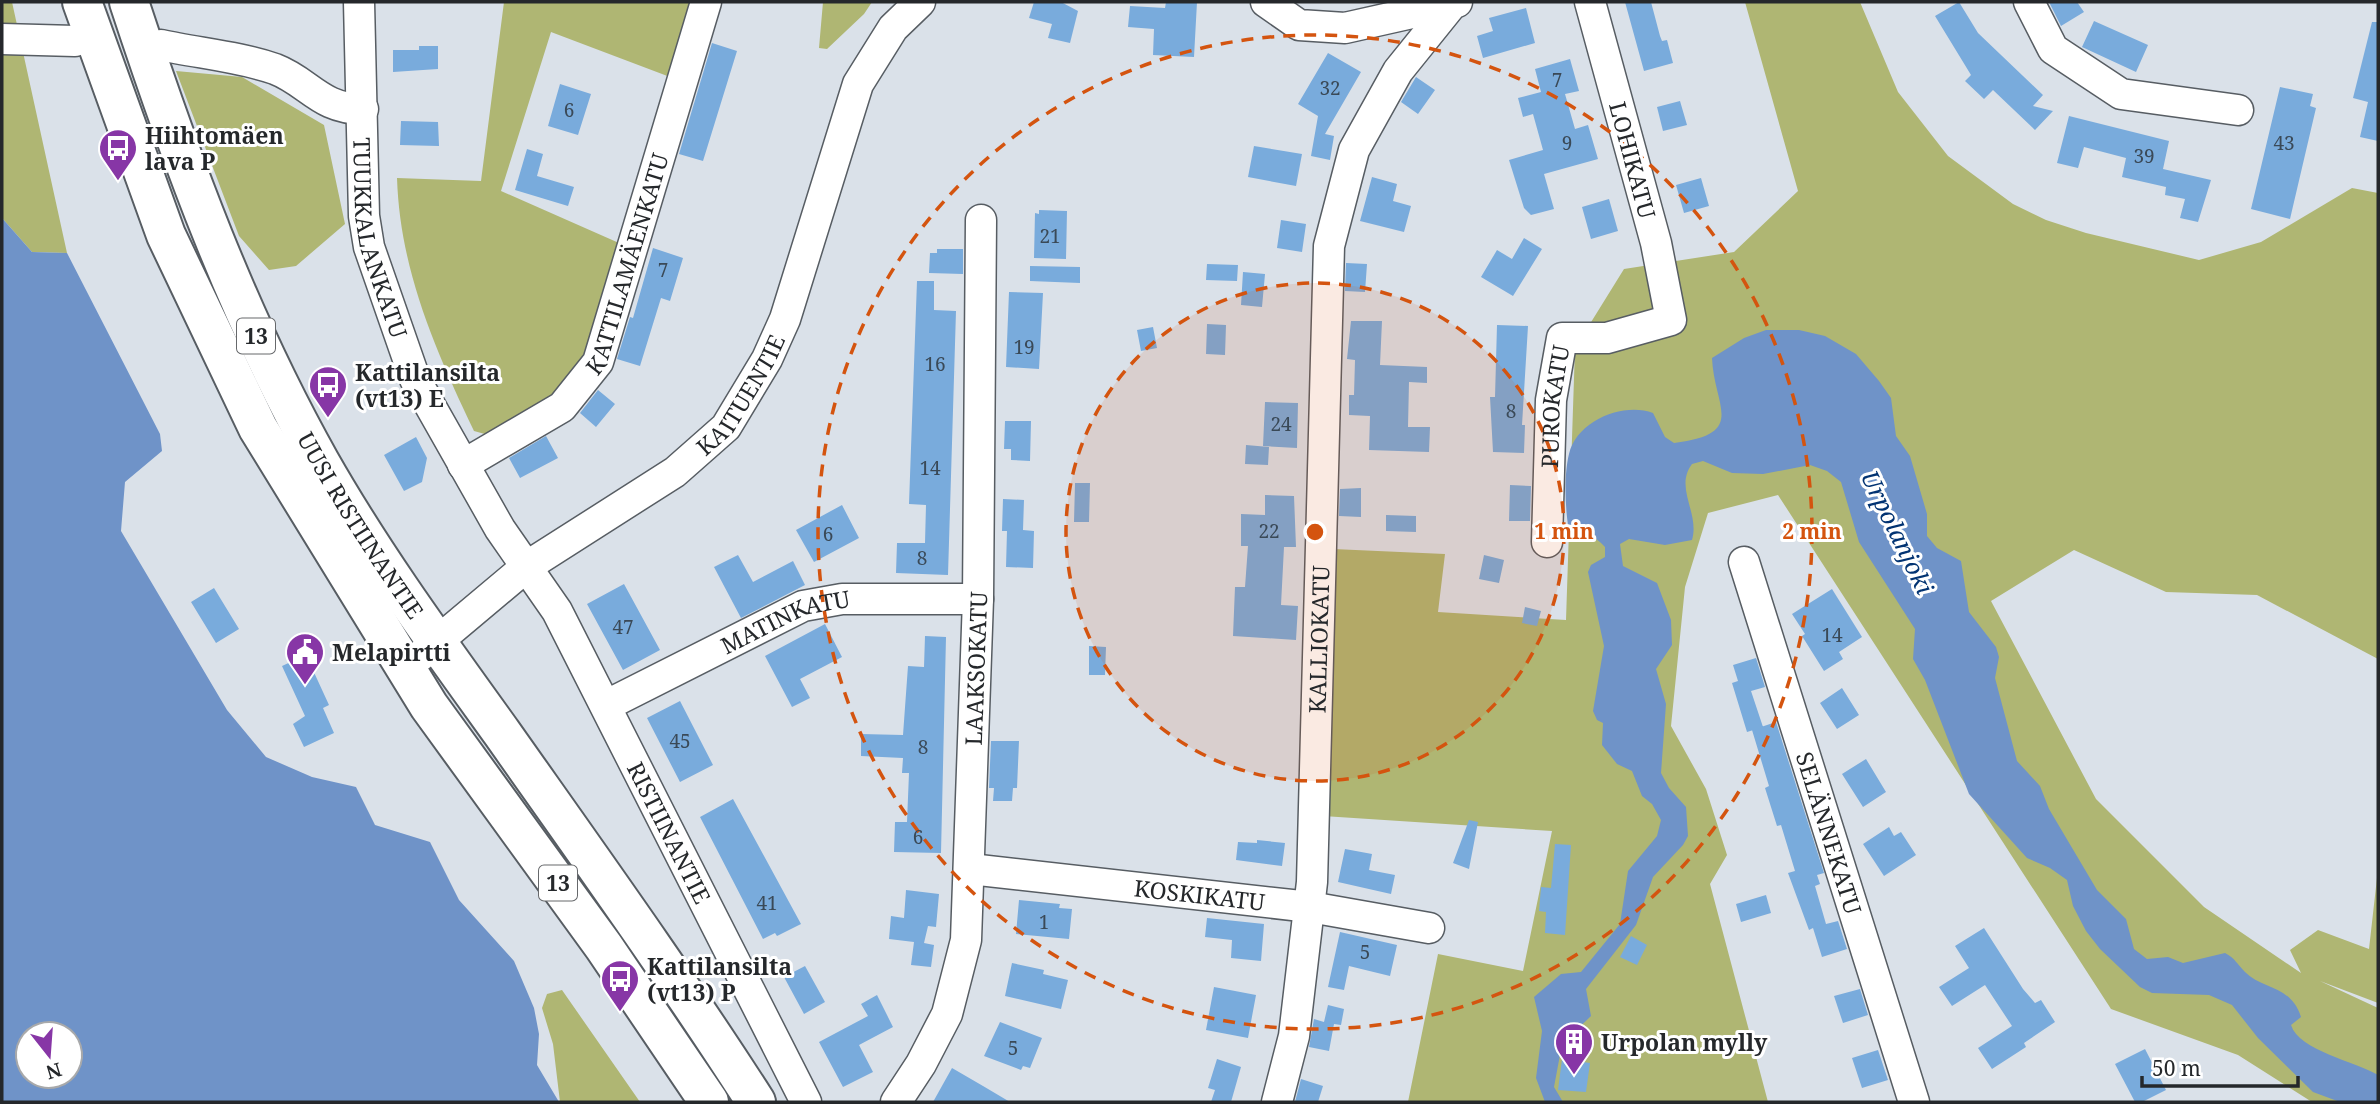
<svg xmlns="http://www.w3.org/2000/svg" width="2380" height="1104" font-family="'Noto Serif',serif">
<rect width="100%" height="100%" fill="#dae1e9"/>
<!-- forest -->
<path fill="#afb673" d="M2 2H12L67 253 32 252 2 218Z
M504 2H692L670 77 551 32 501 191 619 243 585 360 551 401 492 436 474 431C435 349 400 270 397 178L481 181Z
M823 2H872L864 14 827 49 819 48Z
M1745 2H1860L1898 92 1948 156 2013 204 2046 220 2086 233 2199 260 2261 242 2352 188 2378 193V659L2257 595 2166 592 2074 550 1991 601 2096 799 2204 907 2301 973 2290 950 2318 930 2369 949 2378 869V1003L2320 981 2378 1008V1102H2312L2238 1055 2111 1009 1778 495 1708 513 1685 587 1671 726 1706 789 1727 855 1710 884 1768 1102H1408L1438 954 1523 971 1552 831 1323 816 1333 549 1445 554 1438 612 1566 620 1575 348 1624 269 1734 252 1798 191Z
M176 71 242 77 324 125 345 224 296 266 269 270 239 236Z
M562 990 640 1102H560L553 1044 542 1008 547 994Z"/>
<!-- water -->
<path fill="#6f93c8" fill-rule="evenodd" d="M2 218 32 252 67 253 160 434 162 451 125 482 121 531 227 710 266 757 312 777 356 787 375 825 430 842 459 900 514 961 534 1008 539 1034 537 1065 559 1102H2ZM28 1034H70V1076H28Z
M1766 330H1799L1825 336 1856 354 1879 381 1891 398 1896 436 1910 456 1927 514V536L1937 548 1961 561 1969 612 1996 647 1999 657 1995 678 2017 761 2040 786 2049 809 2097 890 2126 919 2134 949 2147 959 2168 957 2183 963 2225 953C2235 958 2237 964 2245 972 2263 990 2291 985 2301 1017L2291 1025C2299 1051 2355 1061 2378 1075V1102H2340L2313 1092 2258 1038 2232 1005 2209 995 2152 993 2140 987 2100 949 2086 931 2073 906 2067 880 2050 868 2027 858 1969 794 1925 680 1913 659 1915 629 1859 542 1841 482 1827 471 1810 465 1763 474 1732 473 1703 461 1692 464C1674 488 1700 513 1692 540L1665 545 1629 539 1620 544 1623 566 1657 583 1671 620 1672 645 1656 669 1666 704 1661 773 1669 788 1686 807 1688 836 1683 845 1653 877 1636 925 1586 989 1591 1016 1562 1044 1554 1087 1563 1102H1545L1536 1078 1542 1031 1534 997 1561 974 1581 972 1620 924 1628 871 1657 836 1661 820 1652 804 1642 796 1632 771 1617 764 1602 745 1603 723 1597 720 1593 711 1604 646 1588 572 1591 565 1605 557V547C1594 534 1582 534 1568 525 1565 504 1564 474 1569 454 1577 420 1624 402 1653 413L1665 437 1674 443C1748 434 1714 407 1712 358L1744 338Z"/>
<!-- building -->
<path fill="#79abdc" d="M1034 2H1061L1078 11 1070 43 1048 38 1052 24 1029 18Z
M1166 2H1197L1194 57 1153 55 1154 29 1128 27 1130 6 1165 8Z
M1625 2H1651L1660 36 1662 41 1667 40 1673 63 1644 71Z
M1959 2 1978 33 2043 95 2033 106 2053 111 2035 130 1993 90 1984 99 1965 81 1971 75 1935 16Z
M2049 2H2077L2084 12 2061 26Z
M1526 8 1535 43 1483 58 1477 36 1493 31 1489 18Z
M2094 21 2148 45 2136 72 2082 47Z
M2372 22H2378V141L2360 137 2368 102 2353 98Z
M712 43 737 51 703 161 679 154Z
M419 46H438V69L393 72V50H419Z
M1328 53 1361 72 1325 134 1334 136 1330 160 1311 156 1318 116 1298 104Z
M1570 59 1579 91 1565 94 1575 129 1588 125 1598 159 1544 174 1554 209 1531 215 1524 208 1509 160 1543 150 1533 114 1523 117 1518 98 1541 92 1535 69Z
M1416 77 1435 90 1418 114 1401 102Z
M560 84 591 94 578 135 548 126Z
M2280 87 2313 94 2310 106 2316 108 2290 219 2251 209Z
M1680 101 1687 125 1663 131 1657 107Z
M2069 116 2169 141 2163 169 2211 180 2198 222 2180 218 2185 199 2165 195 2166 187 2122 177 2126 158 2084 147 2078 168 2057 163Z
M401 121 438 122 439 146 400 145Z
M1254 146 1302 154 1296 186 1248 177Z
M527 149 543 154 537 176 574 187 568 206 515 190Z
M1372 177 1397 184 1393 201 1411 206 1404 232 1360 221Z
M1701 178 1709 206 1684 213 1676 185Z
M1609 199 1618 231 1591 239 1582 207Z
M1039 210 1067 211 1066 259 1034 258 1035 213 1039 214Z
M1281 220 1306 224 1302 252 1277 248Z
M1524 238 1542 249 1513 296 1481 277 1497 250 1512 259Z
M653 248 683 258 670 301 661 298 640 366 617 359 630 317 633 318Z
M937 249H963V274L929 273 930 253H937Z
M1346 263 1367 264 1365 292 1345 291Z
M1207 264 1238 265 1237 281 1206 280Z
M1030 266 1080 267V283L1030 281Z
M1243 272 1265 274 1262 307 1241 305Z
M917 281H934V310L956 311 948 575 896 573 897 543H925L926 505 909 504Z
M1009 292 1043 293 1039 369 1006 367Z
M1351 321H1382L1380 365 1427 367V383L1409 382 1408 427H1430L1429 452 1369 450 1370 416 1349 415V395H1354L1355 360 1347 359Z
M1207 324 1226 325 1225 355 1206 354Z
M1497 325 1528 326 1522 425H1525L1524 453 1493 452 1490 397H1495Z
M1153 327 1157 348 1141 351 1137 330Z
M598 390 615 404 596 427 580 413Z
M1265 402 1298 403 1297 448 1263 446Z
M1005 421H1031L1030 461 1011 460V449H1004Z
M546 436 558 458 520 478 509 458Z
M416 437 427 458 422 482 404 491 384 455Z
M1246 445 1269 447 1268 465 1245 464Z
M1075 483H1090L1089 522H1074Z
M1510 485 1531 486 1530 521H1509Z
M1361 488V517L1339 516 1340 489Z
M1265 495 1294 496 1296 547H1284L1281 605 1298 606 1296 640 1233 636 1235 587H1245L1248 546H1241V514L1265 515Z
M1003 499 1024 500 1023 530 1034 531 1033 568 1006 567 1007 531H1002Z
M842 505 859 538 814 562 796 530Z
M1386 515 1416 516V532L1386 531Z
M738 555 753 582 793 561 805 585 741 618 714 567Z
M1484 555 1504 560 1499 583 1479 579Z
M624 584 660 650 623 670 587 604Z
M214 588 239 629 216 643 191 602Z
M1832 589 1862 637 1839 652 1843 659 1824 671 1802 636 1805 634 1792 614Z
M1525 607 1541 611 1537 626 1522 623Z
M825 624 842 657 800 679 810 698 792 707 765 656Z
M925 636 946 637 941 853 894 852 895 822H907L909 773H902L903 758 861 756V734L903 735 908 666 924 667Z
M1089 646 1106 647 1105 675H1089Z
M306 655 329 705 323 708 334 733 304 747 293 724 305 716 282 666Z
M1756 658 1765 687 1751 691 1763 727 1747 732 1732 683 1738 681 1733 665Z
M1842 688 1859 715 1837 729 1820 703Z
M680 701 713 765 680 782 647 718Z
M1776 722 1824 873 1817 875 1820 884 1815 886 1826 924 1838 921 1847 949 1822 957 1813 928 1809 930 1788 873 1795 871 1781 825 1777 826 1765 788 1769 786 1752 730Z
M991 741H1019L1017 788H1013L1012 801H993L994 788H989Z
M1866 759 1886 792 1863 807 1842 774Z
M733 799 801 924 777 936 775 933 763 939 700 817Z
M1469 820 1478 822 1469 869 1453 863Z
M1889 827 1894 836 1901 832 1916 855 1884 876 1863 844Z
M1257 840 1285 843 1282 866 1236 860 1238 842 1257 843Z
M1555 844 1571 845 1565 935 1545 933 1546 912 1539 911 1541 887 1551 888Z
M1345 849 1372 854 1369 870 1395 875 1391 894 1338 882Z
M906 890 939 894 936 927 928 926 924 943 934 945 931 967 911 965 914 942 889 939 891 916 904 918Z
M1766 895 1771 913 1741 922 1736 904Z
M1019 900 1060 904 1059 908 1072 909 1069 939 1016 934Z
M1207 918 1264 924 1261 961 1231 958 1232 940 1205 937Z
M1984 928 2023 989 2035 1003 2041 1000 2055 1022 2024 1043 2026 1047 1992 1069 1978 1048 2012 1026 1985 985 1952 1006 1939 987 1969 968 1955 946Z
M1340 932 1397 945 1390 976 1349 966 1344 990 1328 987Z
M1631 936 1647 945 1637 965 1620 957Z
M1012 963 1044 970 1043 974 1068 980 1061 1009 1005 996Z
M805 966 825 1002 804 1014 784 977Z
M1214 987 1256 995 1248 1038 1206 1030Z
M1860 989 1868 1015 1843 1023 1834 996Z
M877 995 893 1027 859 1045 873 1072 843 1087 819 1042 868 1016 861 1004Z
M1328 1005 1344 1009 1341 1025 1334 1024 1329 1051 1309 1047 1314 1019 1324 1022Z
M1000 1022 1042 1038 1030 1068 1023 1066 1021 1070 984 1056Z
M2145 1049 2166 1090 2142 1102H2135L2115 1064Z
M1878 1050 1888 1080 1862 1088 1852 1058Z
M1217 1059 1241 1067 1231 1102H1211L1215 1090 1208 1088Z
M1562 1059 1590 1063 1586 1092 1558 1090Z
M952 1068 983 1086 1010 1102H933Z
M1301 1079 1323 1086 1318 1102H1295Z"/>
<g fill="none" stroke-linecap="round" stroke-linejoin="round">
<defs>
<g id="minor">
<path id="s1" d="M359 2 364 216 369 247 415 379 500 529 557 611 806 1102"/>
<path d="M1266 2 1299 25 1345 28 1452 4"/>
<path d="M2029 2 2053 49 2121 94 2238 110"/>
<path d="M2 39 75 41"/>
<path d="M161 45C197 53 241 57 275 69 309 82 320 109 363 109"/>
<path id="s2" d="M463 465 562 407 598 362 706 2"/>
<path id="s3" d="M1547 542 1551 400 1562 338H1607L1671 320 1656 243 1590 2"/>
<path id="s4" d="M1744 562 1914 1102"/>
<path id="s5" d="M420 656 526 567 675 472 726 427 767 359 785 319 858 84 893 28 920 2"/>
<path id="s6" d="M607 705 803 606 842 599H978"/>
<path id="s7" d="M970 869 1310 907 1429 928"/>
<path id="s8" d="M896 1102 921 1064 947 1014 966 940 978 599 981 220"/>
<path id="s9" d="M1277 1102 1294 1036 1312 882 1329 246 1354 150 1398 71 1452 4 1457 2"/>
</g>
<g id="highway">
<path d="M82 2 166 235 258 428 429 706 604 947 709 1102"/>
<path id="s10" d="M129 2C181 160 238 316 320 462 374 557 438 644 502 733 588 855 675 976 756 1102"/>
</g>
</defs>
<!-- minor casing -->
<use href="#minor" stroke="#575d63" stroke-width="33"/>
<!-- highway casing -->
<use href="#highway" stroke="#575d63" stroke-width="42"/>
<!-- minor -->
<use href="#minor" stroke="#fff" stroke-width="30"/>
<!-- highway -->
<use href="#highway" stroke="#fff" stroke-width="38"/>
</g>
<!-- distance rings -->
<circle cx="1315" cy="532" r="249" fill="#d4540f" fill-opacity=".12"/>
<g fill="none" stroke="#d4540f" stroke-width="3.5" stroke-dasharray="12 9">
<circle cx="1315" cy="532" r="249"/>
<circle cx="1315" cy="532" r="497"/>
</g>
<!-- icons -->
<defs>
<symbol id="bus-pin" viewBox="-11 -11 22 30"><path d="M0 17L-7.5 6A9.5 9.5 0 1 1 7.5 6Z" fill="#8736a6" stroke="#fff"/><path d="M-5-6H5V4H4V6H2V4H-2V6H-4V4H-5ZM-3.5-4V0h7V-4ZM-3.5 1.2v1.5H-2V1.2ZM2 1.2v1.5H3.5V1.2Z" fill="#fff"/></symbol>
<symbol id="civic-pin" viewBox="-11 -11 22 30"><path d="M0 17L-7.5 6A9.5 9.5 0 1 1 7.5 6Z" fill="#8736a6" stroke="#fff"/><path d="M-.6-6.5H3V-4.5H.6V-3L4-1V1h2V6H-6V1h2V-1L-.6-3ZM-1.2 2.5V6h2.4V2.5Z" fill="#fff"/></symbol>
<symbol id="building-pin" viewBox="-11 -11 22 30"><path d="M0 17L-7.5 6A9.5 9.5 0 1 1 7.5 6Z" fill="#8736a6" stroke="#fff"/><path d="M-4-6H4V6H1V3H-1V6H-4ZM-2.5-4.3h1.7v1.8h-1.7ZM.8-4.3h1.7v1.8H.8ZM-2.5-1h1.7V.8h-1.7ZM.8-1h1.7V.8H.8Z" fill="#fff"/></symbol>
</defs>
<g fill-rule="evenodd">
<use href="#bus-pin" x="96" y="126" width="44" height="60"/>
<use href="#bus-pin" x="306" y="363" width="44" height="60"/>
<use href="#civic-pin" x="283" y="630" width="44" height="60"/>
<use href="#bus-pin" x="598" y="957" width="44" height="60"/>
<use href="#building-pin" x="1552" y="1020" width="44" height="60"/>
</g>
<g text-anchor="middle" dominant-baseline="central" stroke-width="6" stroke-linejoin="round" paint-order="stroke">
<!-- number labels -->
<g font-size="19" fill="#3a4957">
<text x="1557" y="80">7</text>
<text x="1330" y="88">32</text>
<text x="569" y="110">6</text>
<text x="1567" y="143">9</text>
<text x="2284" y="143">43</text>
<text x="2144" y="156">39</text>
<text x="1050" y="236">21</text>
<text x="663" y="270">7</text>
<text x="1024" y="347">19</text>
<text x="935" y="364">16</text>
<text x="1511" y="411">8</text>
<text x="1281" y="424">24</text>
<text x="930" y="468">14</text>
<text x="1269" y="531">22</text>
<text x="828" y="534">6</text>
<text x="922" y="558">8</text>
<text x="623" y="627">47</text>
<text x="1832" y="635">14</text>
<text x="680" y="741">45</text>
<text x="923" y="747">8</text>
<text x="918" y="837">6</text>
<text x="767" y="903">41</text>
<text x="1044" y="922">1</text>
<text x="1365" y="952">5</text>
<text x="1013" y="1048">5</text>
</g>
<!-- shield labels -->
<g fill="#fff" stroke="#66686b" stroke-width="2">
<rect x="237" y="318.5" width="38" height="35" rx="5"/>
<rect x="539" y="865.5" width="38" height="35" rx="5"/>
</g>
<g font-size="21" font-weight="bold" fill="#25282b">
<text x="256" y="336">13</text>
<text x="558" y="883">13</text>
</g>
<!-- poi labels -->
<g font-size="23" font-weight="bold" fill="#25282b" stroke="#fff" text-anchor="start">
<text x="145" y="135">Hiihtomäen<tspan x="145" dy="26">lava P</tspan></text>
<text x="355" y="372">Kattilansilta<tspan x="355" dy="26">(vt13) E</tspan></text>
<text x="332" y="652">Melapirtti</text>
<text x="647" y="966">Kattilansilta<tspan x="647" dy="26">(vt13) P</tspan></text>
<text x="1601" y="1042">Urpolan mylly</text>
</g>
<!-- street labels -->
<g font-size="23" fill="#25282b" stroke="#fff">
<text transform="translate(1633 160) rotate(75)">LOHIKATU</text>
<text stroke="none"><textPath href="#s1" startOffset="238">TUUKKALANKATU</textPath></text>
<text stroke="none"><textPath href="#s2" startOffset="275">KATTILAMÄENKATU</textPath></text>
<text stroke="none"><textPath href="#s5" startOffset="418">KAITUENTIE</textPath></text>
<text stroke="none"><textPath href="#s3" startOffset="136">PUROKATU</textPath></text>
<text stroke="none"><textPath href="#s10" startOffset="574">UUSI RISTIINANTIE</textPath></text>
<text stroke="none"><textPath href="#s6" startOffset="198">MATINKATU</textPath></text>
<text stroke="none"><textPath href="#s9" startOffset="466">KALLIOKATU</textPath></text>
<text stroke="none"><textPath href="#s8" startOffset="450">LAAKSOKATU</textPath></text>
<text stroke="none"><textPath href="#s1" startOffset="906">RISTIINANTIE</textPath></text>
<text stroke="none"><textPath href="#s4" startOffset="284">SELÄNNEKATU</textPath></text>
<text stroke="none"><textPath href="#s7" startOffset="231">KOSKIKATU</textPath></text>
</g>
<!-- water labels -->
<g font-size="24" font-style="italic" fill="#023372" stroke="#fff">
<text transform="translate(1898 532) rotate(64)">Urpolanjoki</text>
</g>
</g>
<circle cx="1315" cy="532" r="10" fill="#d4540f" stroke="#fff" stroke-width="3.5"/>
<g font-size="21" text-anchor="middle" font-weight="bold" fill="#d4540f" stroke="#fff" stroke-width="6" stroke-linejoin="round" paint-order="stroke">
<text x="1564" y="539">1 min</text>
<text x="1812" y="539">2 min</text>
</g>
<!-- border -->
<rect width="2380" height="1104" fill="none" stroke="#25282b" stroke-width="7"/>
<!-- north arrow -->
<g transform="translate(49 1055) rotate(163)"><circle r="33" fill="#ffffff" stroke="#a8a9aa" stroke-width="2"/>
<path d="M0-5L12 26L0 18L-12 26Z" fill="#8736a6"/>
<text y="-10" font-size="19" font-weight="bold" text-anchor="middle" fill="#25282b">N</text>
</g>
<!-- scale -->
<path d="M2142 1076v10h156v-10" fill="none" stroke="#25282b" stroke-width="3.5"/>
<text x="2152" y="1076" font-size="21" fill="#25282b" stroke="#ffffff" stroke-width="5" paint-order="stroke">50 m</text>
</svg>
